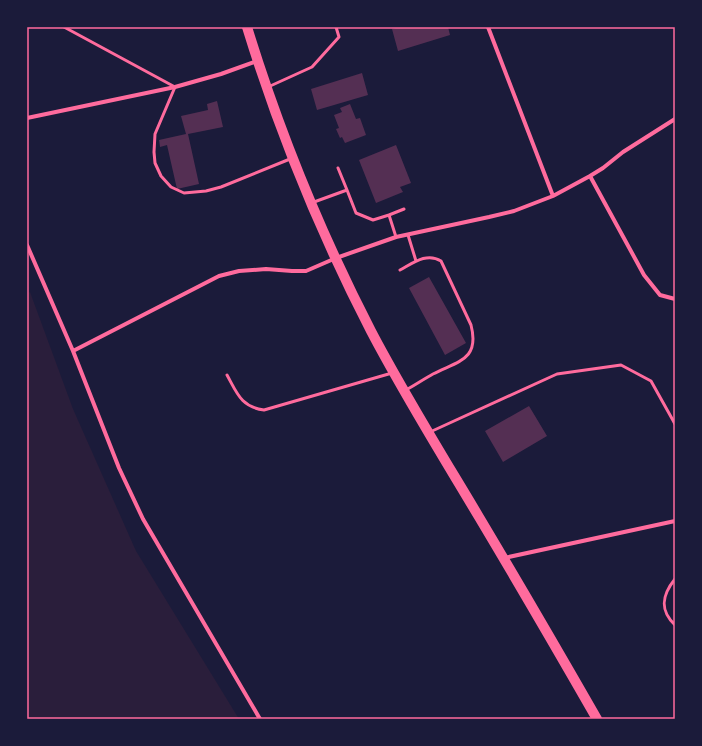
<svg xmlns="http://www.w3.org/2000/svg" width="702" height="746" font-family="'Libre Baskerville',serif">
<rect width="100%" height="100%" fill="#1b1b3a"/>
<!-- green -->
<path fill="#2a1e3b" d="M30 292 73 409 136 551 239 719H27V294Z"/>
<!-- building -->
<path fill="#542f53" d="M400 27H448L450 35 398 51 392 29Z
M362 73 368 95 317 110 311 89Z
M217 101 223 127 188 134 199 184 177 189 167 145 160 147 159 140 186 134 181 116 208 110 207 104Z
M350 104 356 119 360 118 366 135 345 143 342 137 340 138 336 129 339 128 334 115 342 112 340 108Z
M396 145 411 183 400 187 403 192 376 203 359 160Z
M429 277 466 343 445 355 409 288Z
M529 406 547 436 503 462 485 431Z"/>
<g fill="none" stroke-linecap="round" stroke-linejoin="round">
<!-- service -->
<path stroke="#ff6b9d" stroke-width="3" d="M64 27 175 87 155 134 154 152 155 163 161 176 171 187 184 193 206 191 221 187 290 159
M268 87 312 67 339 37 336 27
M338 168 347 190
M314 202 347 190 356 213 373 220 389 215 396 237
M389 215 404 209
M408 235 416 261
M400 270C413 263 427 252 441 261L471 325C480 360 458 361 433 374 424 379 415 385 406 390
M227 375C237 393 241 407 264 410L392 373
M430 432 557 374 621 365 651 381 675 424
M675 579C662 595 659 610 675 625"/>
<!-- minor -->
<path stroke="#ff6b9d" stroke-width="4" d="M488 27 553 196
M27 118 175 87 221 74 257 61
M590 176 644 275 660 295 675 299
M27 245 73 351 119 468 143 519 260 719
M73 351 219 276 239 271 266 269 292 271H306L336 258 396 237 489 217 514 211 553 196 590 176 603 168 623 152 675 119
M504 558 675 521"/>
<!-- primary -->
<path stroke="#ff6b9d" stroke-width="10" d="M247 27C279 131 321 234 371 331 404 394 442 455 479 517 519 584 558 651 597 719"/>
</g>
<!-- border -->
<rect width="702" height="746" fill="none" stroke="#1b1b3a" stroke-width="56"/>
<rect x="28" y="28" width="646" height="690" fill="none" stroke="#ff6b9d" stroke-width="1.5"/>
</svg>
